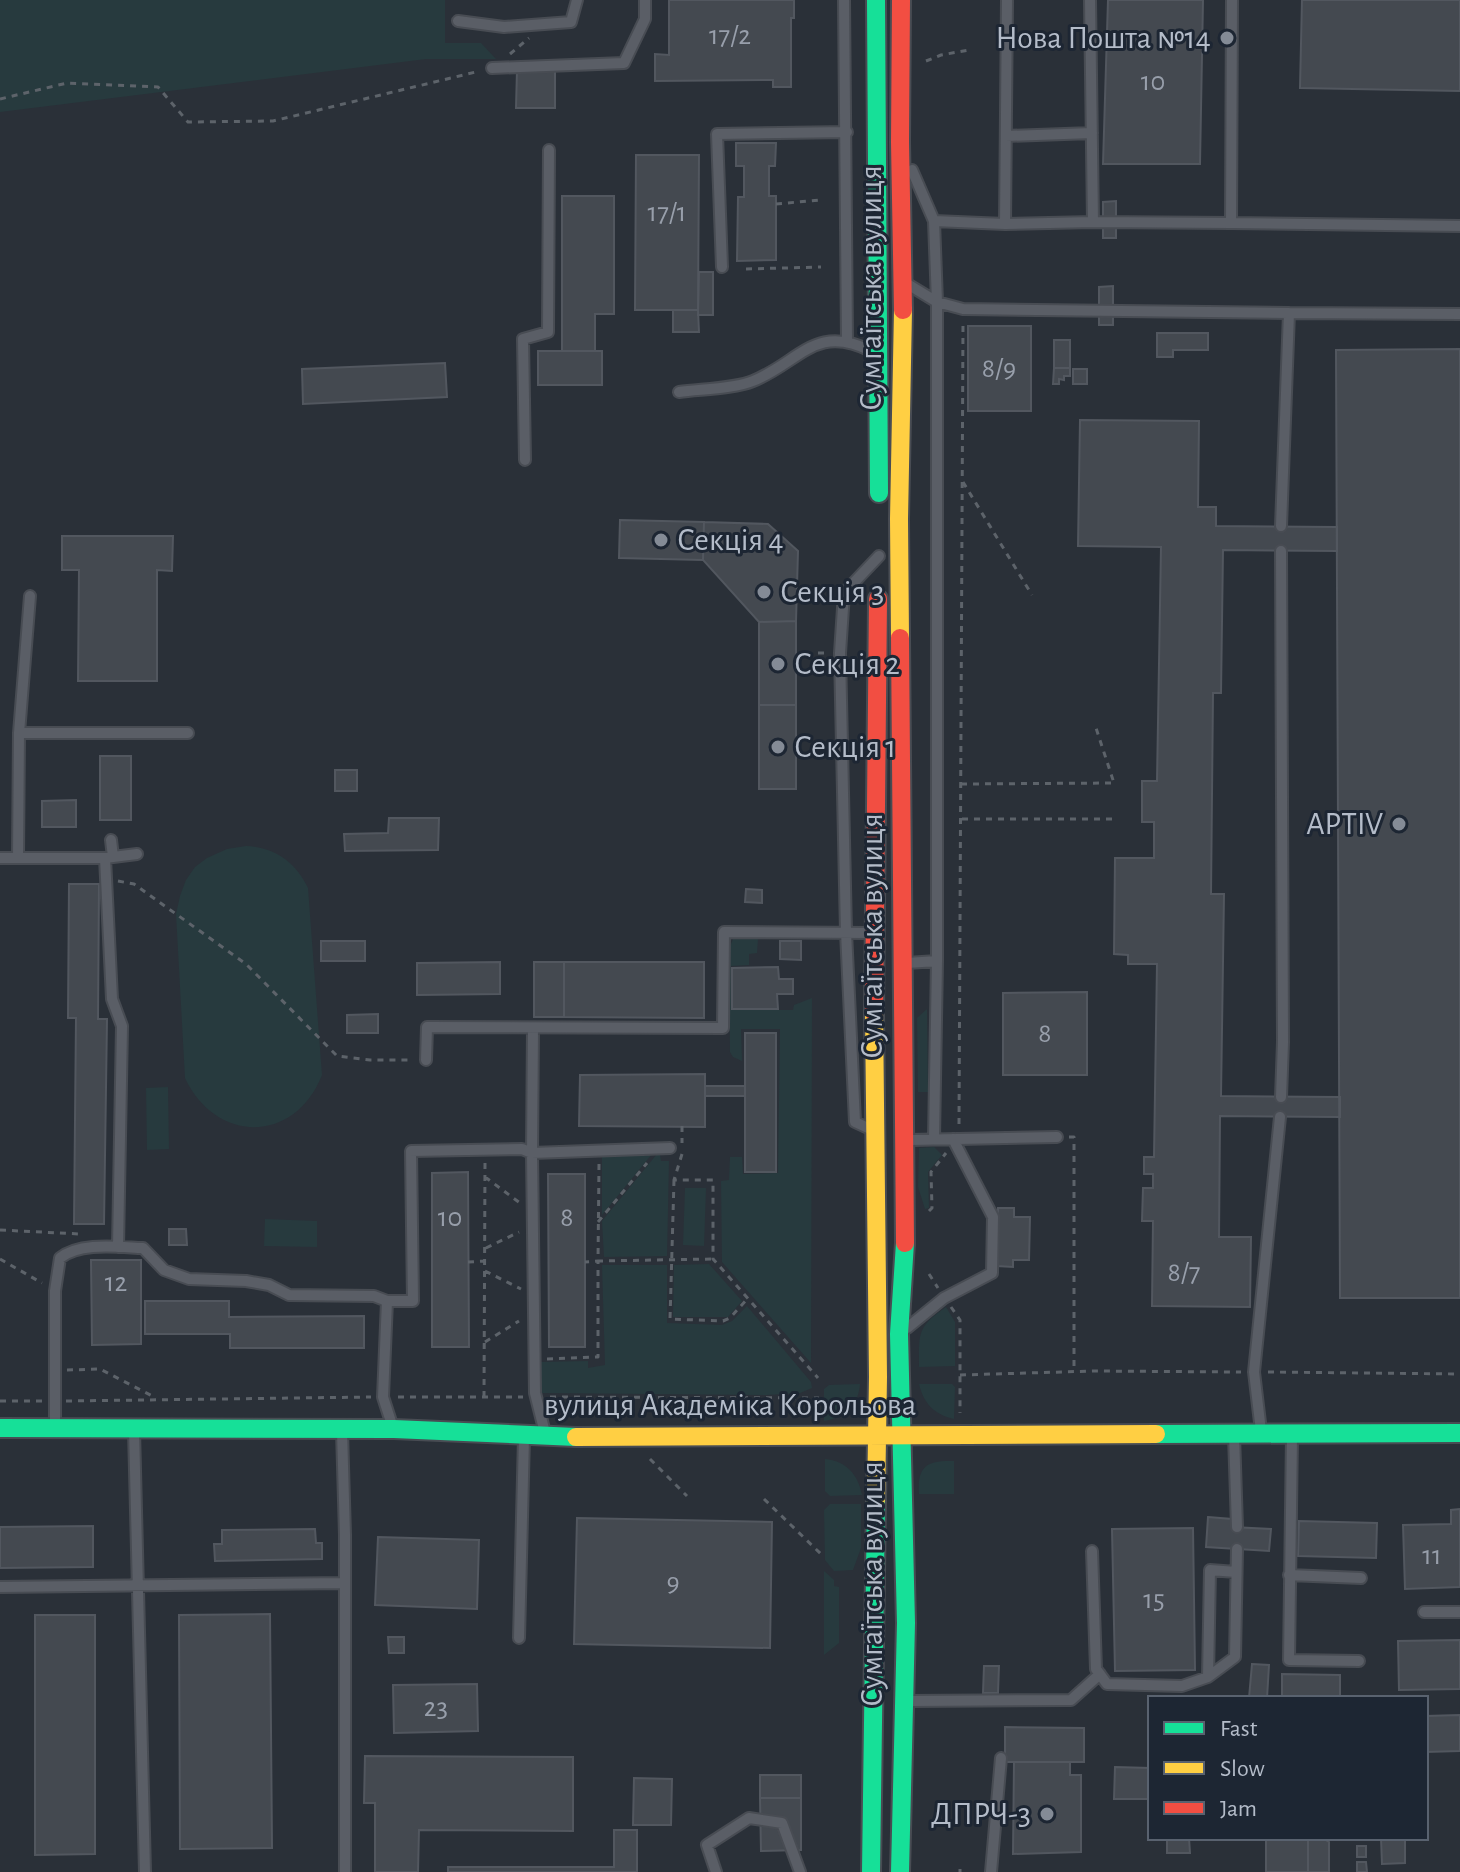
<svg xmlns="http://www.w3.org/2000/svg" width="1460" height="1872" font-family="'Alegreya Sans',sans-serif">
<rect width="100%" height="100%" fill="#2a3038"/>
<!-- green -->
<path fill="#273a3e" d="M0 0H445V43H481L496 59H426L0 112Z
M246 846C274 847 296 862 308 888L322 1075C295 1144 216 1144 185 1078L176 914 180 896 186 880 195 867 207 858 227 849Z
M733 939H758L757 953 749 954V965L731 966 732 1010H793L794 1005 812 998 811 1363 722 1262 721 1181 729 1180 730 1157H742L743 1174 778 1173 780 1029H741L742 1061 733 1057 730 1052 729 949Z
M927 1009 928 1092H918L917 1018Z
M168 1087 169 1149 147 1150 146 1088Z
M934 1147 942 1155 928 1172 929 1208 925 1209 918 1187 919 1148Z
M652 1154 602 1215V1156Z
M657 1154 660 1155 661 1161H669L667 1256 604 1257 602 1221Z
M685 1188H706L704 1246 683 1245Z
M265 1219 317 1221V1247L264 1246Z
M709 1264 742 1301 728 1317H673L674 1265Z
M602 1265H667V1323L722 1325 732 1321 747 1306 811 1382 812 1388 800 1393 766 1395 542 1393 539 1362 588 1361V1368L605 1365Z
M946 1307 955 1322V1366L919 1367C919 1333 917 1327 946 1307Z
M860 1384C858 1406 846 1417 824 1421V1389L829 1385Z
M919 1384H952L955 1387 954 1419C934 1414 924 1404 919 1384Z
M825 1459C846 1461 858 1474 862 1495L830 1496 825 1491Z
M954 1461V1494H919C917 1466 927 1460 954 1461Z
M830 1504H861V1548L853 1570 834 1571 825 1560 824 1510Z
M824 1571 834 1580V1586L839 1587V1643L824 1655Z"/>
<!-- building -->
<path fill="#444950" stroke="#52575f" stroke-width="2" d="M669 0H794V18H791V87H773V80L655 81V54L669 55Z
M1108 0H1203L1200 164H1103Z
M1302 0H1460V91L1300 88Z
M517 70H555V108H516Z
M736 143H776L775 166H769V196H776V260L737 261 738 197H744V166H736Z
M636 155H699L698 310H635Z
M562 196H614V314H595V351H562Z
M1116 201V238H1103V202Z
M699 272H713V315H698Z
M1113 286V325H1099V287Z
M673 310H698L699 332H673Z
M968 326H1031V411H968Z
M1157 333H1208V350H1173V357H1157Z
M1054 340H1070V368H1054Z
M1460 349V1298H1340L1336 350Z
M538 351H602V385H538Z
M445 363 447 397 303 404 302 369Z
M1054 368H1070V376H1064V380L1059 379V384H1053Z
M1073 369H1087V384H1073Z
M1080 420 1199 421 1198 507H1216V526L1337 527V551L1223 550 1221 693H1213L1211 894H1224L1221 1096 1340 1097V1117L1220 1116 1219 1237H1251L1250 1307 1152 1306 1153 1221H1142L1143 1188H1153V1174H1144V1157H1154L1157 964H1128V955L1114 954 1115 858H1154V822H1142V781H1157L1161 547 1078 546Z
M620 520 704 522 703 560 619 558Z
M704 522 768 524 798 551 796 621 759 622 703 560Z
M62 536H173L172 571 157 570V681H78L79 570H62Z
M796 621V705H759V622Z
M759 705H796V789H759Z
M100 756H131V820H100Z
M335 770H357V791H335Z
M76 800V827H42V801Z
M389 818H439L438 850 345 851 344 834 388 833Z
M69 884H99L98 1019H107L104 1224H74L76 1018H68Z
M746 889 762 890V903L745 902Z
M321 941H365V961H321Z
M780 941H801V960L780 959Z
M500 962V994L417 995V963Z
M534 962H564V1017H534Z
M564 962H704V1018L564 1017Z
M778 967 779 979H793V994H777L778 1009H732V968Z
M1087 992V1075H1003V993Z
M378 1014V1033H347V1015Z
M745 1033H776V1172H745Z
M705 1074V1127L579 1126 580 1075Z
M705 1086H745V1096H705Z
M468 1172 469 1347H432V1173Z
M548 1174H585V1347H549Z
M998 1208H1014V1217H1030L1029 1260H1013V1267L997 1266Z
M169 1229H186L187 1245H169Z
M91 1260H141V1344L92 1345Z
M145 1301H229V1317L364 1316V1348H230V1334H145Z
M1460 1509V1587L1405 1589 1403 1525 1451 1524V1510Z
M1208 1517 1232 1519V1527L1271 1529 1269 1551 1206 1547Z
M577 1518 772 1522 770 1648 574 1644Z
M1299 1521 1377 1523 1376 1558 1298 1556Z
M93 1526V1567L0 1568V1527Z
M1193 1528 1195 1670 1115 1671 1112 1529Z
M315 1529 316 1543H322V1559L215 1561 214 1544H222V1530Z
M378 1537 479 1540 477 1609 375 1605Z
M270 1614 272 1848 180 1849 179 1615Z
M35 1615H95V1854L35 1855Z
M388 1637H404V1653H389Z
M1460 1640V1689L1399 1690 1398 1641Z
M1252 1664 1269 1665 1267 1698H1249Z
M984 1666H999L998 1693H983Z
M1282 1674 1340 1675V1698H1282Z
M477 1684 478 1731 394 1733 393 1685Z
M1460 1715V1751L1426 1752V1716Z
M1005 1727 1084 1728V1762H1005Z
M365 1756 573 1757V1831L419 1830 418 1872H375V1803H364Z
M1014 1762H1070V1775H1081V1852L1013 1854Z
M1115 1767 1150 1768V1799H1114Z
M760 1775H801V1798H760Z
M634 1778 672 1779 671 1825H633Z
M760 1798H801V1850L761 1851Z
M614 1830H637V1872H448V1867H614Z
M1167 1838H1189L1190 1853H1167Z
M1266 1838H1308V1872H1266Z
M1308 1838H1322L1329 1842V1872H1308Z
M1381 1838H1405V1863L1382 1864Z
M1357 1846H1366V1857H1357Z
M1357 1862H1366L1367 1872H1357Z"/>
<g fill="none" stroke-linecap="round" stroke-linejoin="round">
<defs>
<path id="lane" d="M844 0 847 340
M458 21 504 27 571 22 577 0
M492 68 624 63 645 19V0
M1006 136 1092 133
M912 170 934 221 937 302V961L934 1139
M934 221 1005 224 1093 222 1090 0
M1093 222 1231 223 1232 0
M1231 223 1460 226
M1005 224 1007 0
M722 267 717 134 847 132
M909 285 937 302 963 309 1289 313
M679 392C700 389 734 389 753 381 800 362 815 323 871 351
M525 460 523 339 548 332 549 150
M1281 526 1289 313 1460 314
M19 733H188
M111 840 113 857
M0 858H105L112 999 122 1026 118 1247
M18 858 19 733 30 596
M105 858 137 854
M907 963 937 961
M533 1028 532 1153 535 1393 545 1433
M426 1060 427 1027 723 1028 724 932 869 933
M1281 1097 1283 1042 1281 551
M868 1128 855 1122 846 932 840 653 844 593 879 556
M910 1140 1057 1137
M387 1301H413L411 1151 522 1149 532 1153 670 1148
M907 1328 944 1298 992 1273 993 1217 953 1139
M55 1425V1291L60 1258C80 1242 117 1247 143 1248L164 1270 189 1279 246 1281 269 1285 289 1295 374 1296 387 1301 383 1397 393 1428
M134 1430 145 1872
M342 1431 345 1535V1872
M1261 1431 1254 1372 1280 1117
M1234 1435 1237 1527
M1292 1435 1289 1660 1359 1661
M1092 1551 1096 1669 1107 1684 1182 1686 1208 1677 1235 1657 1237 1549
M1289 1575 1361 1578
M0 1587 345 1583
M1424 1612H1460
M519 1638 524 1437
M1208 1677 1210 1570 1236 1572
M909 1701 1071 1700 1100 1674
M716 1872 707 1845 749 1818 782 1823 800 1872
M991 1872 1001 1758"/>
<path id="fast" d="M876 0 879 493
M0 1428 394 1429 576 1437
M1156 1434 1460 1433
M871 1872 876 1500
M900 1872 906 1623 899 1334 905 1243"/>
<path id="slow" d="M900 638 899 519 903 310
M874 1012 878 1377 876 1500
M576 1437 1156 1434"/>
<path id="jam" d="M901 0 900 142 903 310
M900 638 905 1243
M874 1012 878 599"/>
</defs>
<!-- lane casing -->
<use href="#lane" stroke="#484c53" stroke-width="14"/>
<!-- fast casing -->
<use href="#fast" stroke="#484c53" stroke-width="22"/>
<!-- slow casing -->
<use href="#slow" stroke="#484c53" stroke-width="22"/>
<!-- jam casing -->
<use href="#jam" stroke="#484c53" stroke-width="22"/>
<!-- path -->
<path stroke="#5d636a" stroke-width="3" stroke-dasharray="6 6" stroke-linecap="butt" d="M510 54 529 38
M926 61 941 55 969 50
M0 99 67 83 158 87 188 122 273 121 480 71
M776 204 820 200
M746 269 821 267
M963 482 1032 595
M818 653H829
M961 784 1114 783 1096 728
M962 819H1114
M118 881 134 884 246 964 337 1056 370 1060H413
M959 1124 963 324
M682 1126V1143
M1069 1137H1074V1372
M682 1154 674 1180H713V1259L818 1378
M599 1164 598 1261 713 1259
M485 1177 520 1203
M674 1180 670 1319 723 1321 730 1318 748 1298
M929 1211 932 1208 931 1172 946 1153
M598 1222 647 1163
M0 1230 80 1234
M486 1248 519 1232
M0 1259 42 1283
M468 1262 485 1261
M485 1271 521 1289
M929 1274 938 1288
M951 1307 960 1320V1413
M485 1342 519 1321
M547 1359 598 1357V1261L585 1262
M67 1370 100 1369 156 1398
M1268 1372 1460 1374
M960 1375 1094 1371 1241 1372
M398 1397H523
M484 1397 485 1162
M550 1397 819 1398
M0 1401H43
M66 1401 371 1397
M650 1459 687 1496
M764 1499 823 1556
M960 1872V1869"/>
<!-- lane -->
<use href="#lane" stroke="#5a5e66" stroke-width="10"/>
<!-- fast -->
<use href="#fast" stroke="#16e098" stroke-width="18"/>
<!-- slow -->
<use href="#slow" stroke="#ffcf43" stroke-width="18"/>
<!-- jam -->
<use href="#jam" stroke="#f24e42" stroke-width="18"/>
</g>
<!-- markers -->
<g fill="#848b96" stroke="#1d2633" stroke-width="3">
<circle cx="1227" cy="38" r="8"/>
<circle cx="661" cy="540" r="8"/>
<circle cx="764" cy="592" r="8"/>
<circle cx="778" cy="664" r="8"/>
<circle cx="778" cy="747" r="8"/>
<circle cx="1399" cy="824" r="8"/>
<circle cx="1047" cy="1814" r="8"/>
</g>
<g text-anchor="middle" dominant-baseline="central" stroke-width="6" stroke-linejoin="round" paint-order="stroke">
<!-- number labels -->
<g font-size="28" fill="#989fab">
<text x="730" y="36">17/2</text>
<text x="1153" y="82">10</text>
<text x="667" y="213">17/1</text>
<text x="999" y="369">8/9</text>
<text x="1045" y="1034">8</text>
<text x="450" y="1218">10</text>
<text x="567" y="1218">8</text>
<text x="1184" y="1273">8/7</text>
<text x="116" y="1283">12</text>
<text x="1432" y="1556">11</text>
<text x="673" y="1583">9</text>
<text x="1154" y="1600">15</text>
<text x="436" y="1708">23</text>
</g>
<!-- poi labels -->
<g font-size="32" fill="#b4bcc9" stroke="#1d2633" text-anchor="start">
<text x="1211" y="38" text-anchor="end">Нова Пошта №14</text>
<text x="677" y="540">Секція 4</text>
<text x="780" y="592">Секція 3</text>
<text x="794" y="664">Секція 2</text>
<text x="794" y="747">Секція 1</text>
<text x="1383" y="824" text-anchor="end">APTIV</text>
<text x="1031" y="1814" text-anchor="end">ДПРЧ-3</text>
</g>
<!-- street labels -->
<g font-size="32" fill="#b4bcc9" stroke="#1d2633">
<text transform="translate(871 288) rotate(-90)">Сумгаїтська вулиця</text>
<text transform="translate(872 936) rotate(-90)">Сумгаїтська вулиця</text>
<text x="730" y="1405">вулиця Академіка Корольова</text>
<text transform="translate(872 1584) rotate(-90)">Сумгаїтська вулиця</text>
</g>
</g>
<!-- legend -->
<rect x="1148" y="1696" width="280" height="144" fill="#1d2633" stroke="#59626f" stroke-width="2"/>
<rect x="1164" y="1722" width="40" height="12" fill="#16e098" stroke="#59626f" stroke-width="2"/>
<text x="1220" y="1736" font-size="24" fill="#b4bcc9">Fast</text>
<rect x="1164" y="1762" width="40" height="12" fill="#ffcf43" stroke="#59626f" stroke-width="2"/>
<text x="1220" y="1776" font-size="24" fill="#b4bcc9">Slow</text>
<rect x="1164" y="1802" width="40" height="12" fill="#f24e42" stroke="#59626f" stroke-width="2"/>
<text x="1220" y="1816" font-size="24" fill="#b4bcc9">Jam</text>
</svg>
